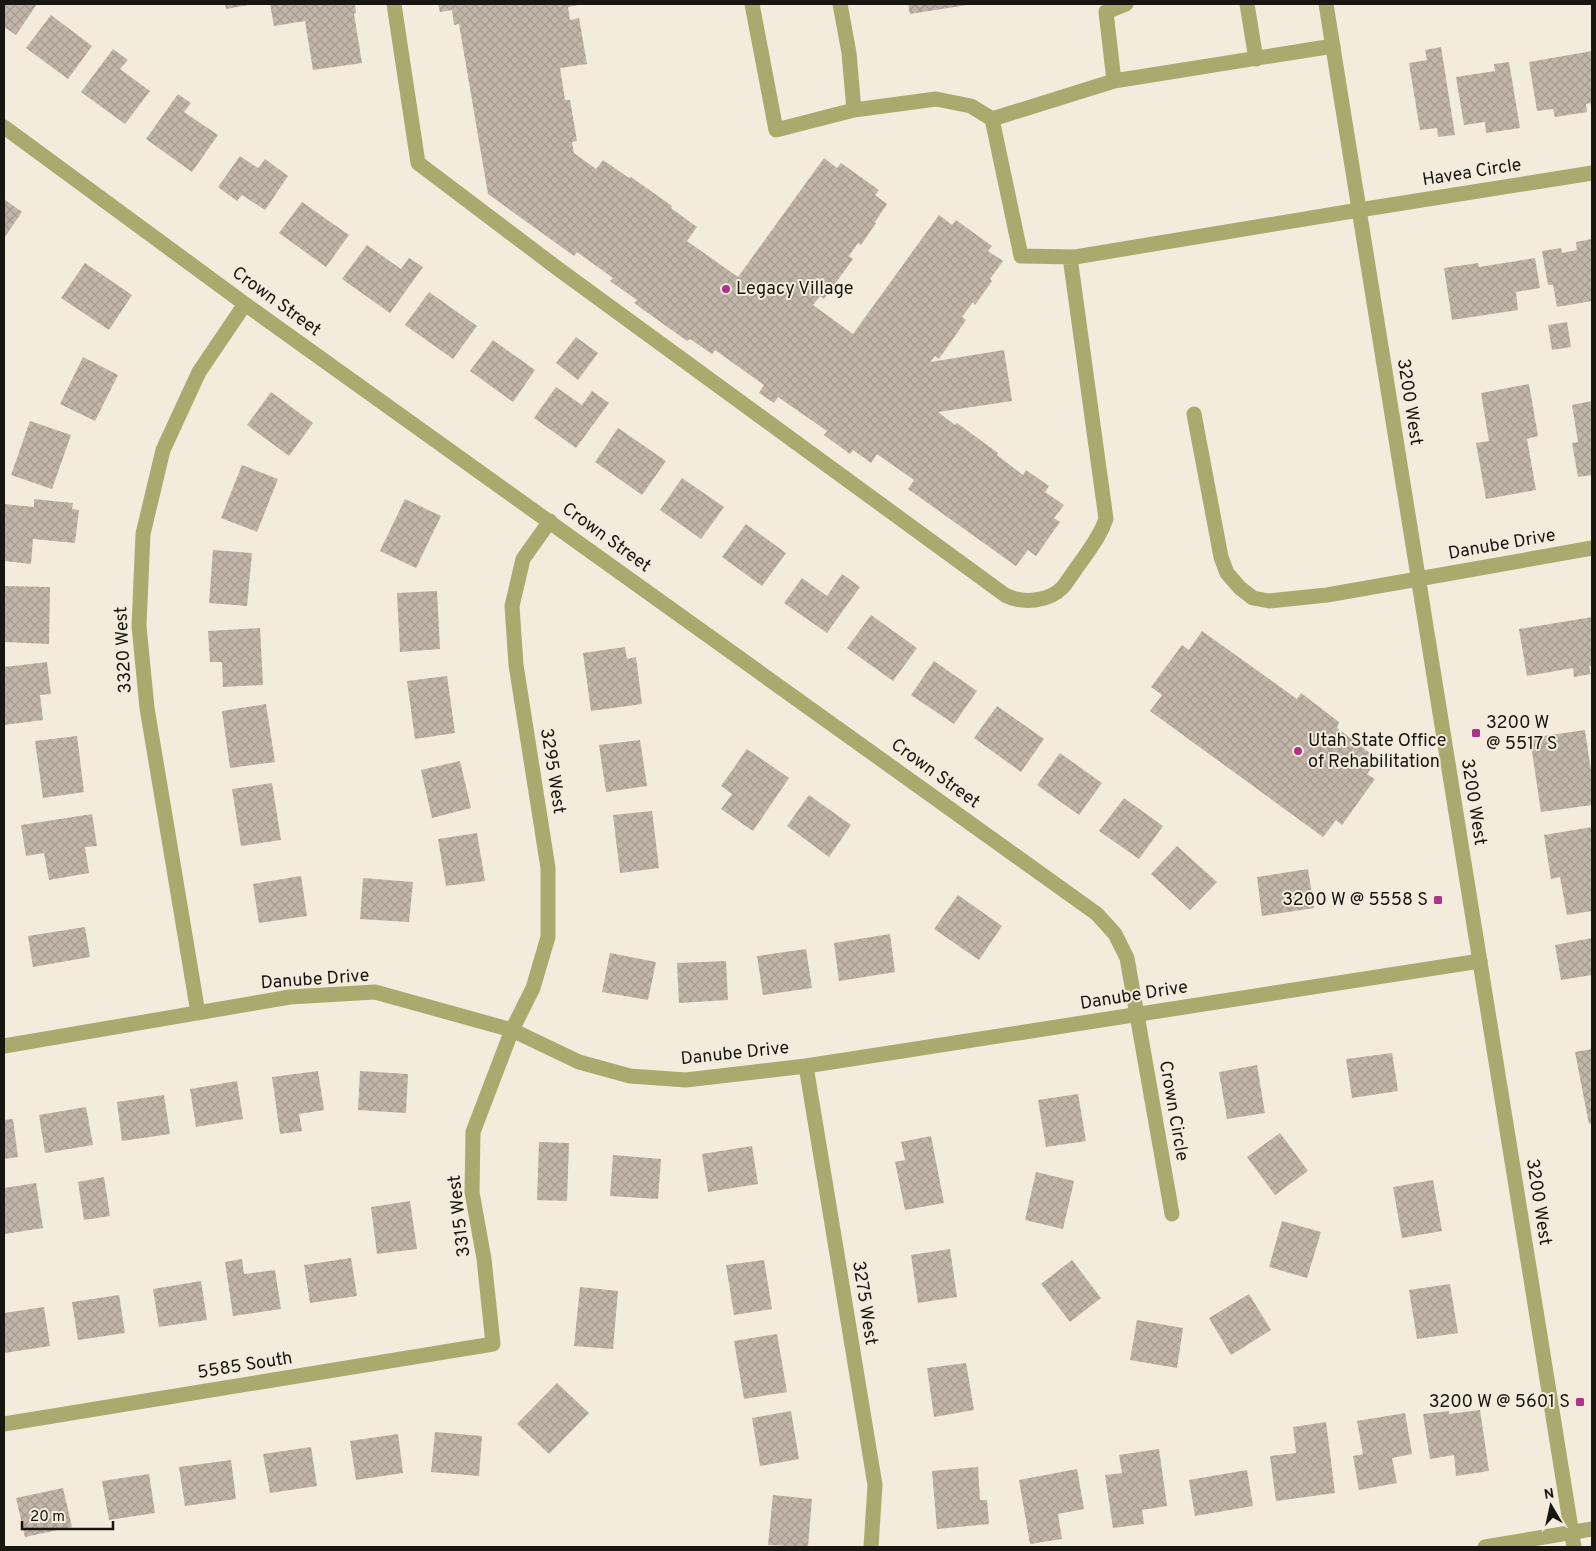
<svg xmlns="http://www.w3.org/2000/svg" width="1596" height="1551" font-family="Overpass,sans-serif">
<defs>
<pattern id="building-cross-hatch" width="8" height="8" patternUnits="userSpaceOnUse" patternTransform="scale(1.25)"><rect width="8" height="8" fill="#c2b5a9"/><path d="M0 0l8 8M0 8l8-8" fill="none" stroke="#a69b90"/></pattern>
</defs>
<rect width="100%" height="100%" fill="#f3ecdd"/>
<!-- building -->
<path fill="url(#building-cross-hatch)" d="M4 4H37L16 35 4 27Z
M225 4H248V5L226 9Z
M270 4H355L356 13 354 14 362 63 313 70 305 21 274 26Z
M438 4H583L568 7 570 20 579 18 587 64 560 68 565 100H570L577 141 572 142 574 153 596 169 603 160 629 178 631 177 672 206 671 208 697 227 687 241 738 277 824 158 837 168 841 163 879 190 875 195 887 204 875 222 876 223 861 245 858 243 849 256 853 259 824 299 820 296 813 305 853 334 939 215 952 225 956 220 992 246 988 251 1003 261 990 279 992 281 975 305 973 302 962 317 966 320 939 359 935 356 930 362 1004 350 1012 401 938 412 955 425 957 423 998 453 997 455 1023 475 1026 470 1049 486 1045 492 1064 505 1054 518 1060 522 1036 556 1028 550 1016 566 908 489 914 480 877 454 871 463 853 450 850 454 824 435 827 431 778 397 774 403 759 393 764 385 715 350 712 354 690 339 687 341 634 303 637 300 610 281 613 278 577 252 574 256 488 194 459 24 454 25 452 10 440 12Z
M908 4H967V5L910 14Z
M51 15 92 46 68 79 26 48Z
M1441 47 1455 135 1438 137 1437 128 1420 130 1409 63 1427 60 1425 50Z
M113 49 128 60 120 69 150 91 125 124 81 92Z
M1592 51V103L1586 104 1587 112 1555 117 1553 109 1537 111 1529 62Z
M1509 62 1520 128 1486 133 1485 122 1464 125 1456 77 1495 71 1494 64Z
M178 94 191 103 184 112 218 135 192 172 146 139Z
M240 156 258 168 265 159 288 176 265 210 242 195 237 201 218 187Z
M4 199 22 212 4 238Z
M302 202 349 235 326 267 279 233Z
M1592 239V301L1557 307 1553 285H1548L1542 251 1561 248 1562 253 1577 250 1576 242Z
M367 245 401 269 409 258 423 267 390 313 342 279Z
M1535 258 1540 288 1516 292 1518 310 1452 320 1444 268 1478 263 1479 267Z
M85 263 132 295 109 330 61 298Z
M429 292 477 326 453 359 405 325Z
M1567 322 1571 347 1552 350 1548 325Z
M576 337 598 353 578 380 556 363Z
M493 340 535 370 513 402 470 371Z
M83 357 118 375 95 421 60 404Z
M1529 384 1538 436 1527 439 1536 490 1486 499 1476 443 1489 441 1481 393Z
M556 387 582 405 592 391 609 403 576 448 534 418Z
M271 392 313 423 289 456 247 425Z
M1592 401V475L1578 477 1572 443 1578 442 1572 405Z
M30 421 71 435 52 489 11 475Z
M618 428 666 461 642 495 595 462Z
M242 465 278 479 257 532 221 518Z
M682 478 724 507 701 539 660 510Z
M34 499 73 503 72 509 79 510 75 543 33 539 31 564 4 561V504L34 507Z
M405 499 441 516 416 568 380 551Z
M746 524 786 553 762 586 722 557Z
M213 550 252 553 247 606 209 603Z
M842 574 860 587 827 633 784 603 802 578 827 596Z
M5 586 50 587 49 644 4 642Z
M437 591 440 649 400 652 397 593Z
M871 615 917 648 893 681 847 648Z
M1592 617V666H1589L1591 674 1574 677 1573 668 1527 676 1519 629Z
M260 628 263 685 223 687 222 662H210L208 631Z
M1202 631 1297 699 1301 693 1339 722 1337 728 1378 759 1367 774 1375 779 1342 825 1336 820 1323 837 1150 711 1162 695 1151 687 1182 645 1189 650Z
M625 647 627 659 636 657 642 704 591 711 583 653Z
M934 661 977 691 954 724 911 695Z
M47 662 51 694 40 695 43 720 4 725V667Z
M447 676 455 733 415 739 407 681Z
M266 704 275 762 230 768 222 711Z
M997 706 1044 739 1021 772 974 738Z
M1585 730 1591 771H1592V805L1541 812 1530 738Z
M77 736 84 792 43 798 35 741Z
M640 740 647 786 606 792 599 745Z
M747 749 789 778 753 831 721 809 732 794 721 786Z
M1060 753 1102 783 1079 815 1037 785Z
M460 761 471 808 432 818 421 770Z
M272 783 281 840 241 846 232 789Z
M809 795 851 825 829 857 787 826Z
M1124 798 1163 826 1139 859 1099 831Z
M652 811 659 868 620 873 613 815Z
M92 814 97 846 85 847 89 873 49 880 44 853 26 856 21 825Z
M1592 827V911L1567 915 1560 877 1551 879 1544 835Z
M477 833 485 881 446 886 438 839Z
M1177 846 1217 882 1190 910 1151 874Z
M1308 869 1314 908 1262 916 1257 877Z
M301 876 307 916 259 923 253 884Z
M363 878 413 882 409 922 360 919Z
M958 895 1002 926 979 960 934 929Z
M85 927 90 957 33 967 28 936Z
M890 934 895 972 839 981 834 943Z
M1592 938V975L1561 980 1555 945Z
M806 949 812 988 763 995 757 956Z
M610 953 656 962 648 1000 602 992Z
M726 961 728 1000 679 1003 677 963Z
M1592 1049V1123L1589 1124 1575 1052Z
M1392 1053 1398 1091 1352 1098 1346 1059Z
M1257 1065 1265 1113 1227 1119 1219 1072Z
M318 1071 324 1110 299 1114 302 1131 280 1134 272 1077Z
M360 1071 408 1074 406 1113 358 1110Z
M237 1081 243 1119 196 1127 190 1089Z
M1078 1094 1086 1141 1046 1147 1038 1100Z
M164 1095 170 1134 122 1141 117 1102Z
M86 1107 93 1145 45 1153 39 1115Z
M13 1119 18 1157 4 1159V1120Z
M1280 1133 1308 1171 1275 1195 1247 1157Z
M931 1136 944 1203 905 1210 895 1162 905 1160 901 1142Z
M539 1142 569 1143 567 1201 537 1200Z
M752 1146 758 1184 708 1192 702 1154Z
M613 1155 661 1159 658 1199 610 1196Z
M1036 1172 1074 1181 1063 1229 1025 1220Z
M104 1177 110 1216 84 1220 78 1182Z
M1433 1180 1442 1231 1402 1238 1393 1187Z
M36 1183 43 1228 5 1234 4 1188Z
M410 1201 417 1249 377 1254 371 1207Z
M1282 1221 1321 1232 1307 1278 1269 1267Z
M950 1249 957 1297 918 1303 911 1255Z
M351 1258 357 1296 310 1303 304 1265Z
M242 1259 244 1274 275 1270 281 1309 233 1316 225 1262Z
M764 1260 772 1309 734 1315 726 1265Z
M1072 1260 1101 1298 1070 1322 1041 1284Z
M201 1281 207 1320 159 1327 153 1289Z
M1450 1284 1458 1333 1417 1339 1409 1290Z
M580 1287 618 1291 613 1349 574 1346Z
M1249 1294 1271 1330 1231 1355 1209 1318Z
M119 1295 125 1333 78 1340 72 1302Z
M44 1307 50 1346 4 1353V1313Z
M1137 1320 1183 1328 1177 1368 1130 1360Z
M777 1334 787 1392 744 1399 734 1341Z
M966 1363 974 1410 934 1417 927 1368Z
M557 1383 589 1413 549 1454 517 1424Z
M1480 1410 1489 1471 1456 1476 1454 1455 1430 1459 1423 1414 1449 1411V1414Z
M791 1411 799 1459 760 1466 752 1418Z
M1405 1413 1412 1454 1392 1458 1397 1483 1359 1490 1353 1456 1363 1454 1357 1421Z
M1326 1422 1335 1493 1276 1501 1270 1456 1296 1453 1293 1427Z
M435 1432 482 1436 479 1476 431 1472Z
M398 1434 403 1473 356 1480 350 1441Z
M311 1447 317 1486 270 1493 263 1454Z
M1159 1449 1167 1506 1142 1510 1144 1524 1113 1528 1105 1475 1122 1473 1119 1455Z
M231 1460 236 1499 185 1506 179 1467Z
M978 1467 980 1500H987L989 1524 937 1529 932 1471Z
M1077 1469 1084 1509 1058 1514 1062 1539 1030 1544 1019 1480Z
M1247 1470 1253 1506 1195 1516 1189 1480Z
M149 1474 155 1513 109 1520 102 1481Z
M63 1488 72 1527 25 1537 16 1498Z
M773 1495 812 1499 808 1547 768 1545Z"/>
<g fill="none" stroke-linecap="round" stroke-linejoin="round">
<!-- service -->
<path stroke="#aaaa6f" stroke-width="15" d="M394 4 418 163 557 268 1005 595C1022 604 1049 602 1063 587 1070 578 1076 568 1083 559 1092 546 1101 534 1106 519L1070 257
M752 4 776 130 854 110 936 99 971 106 992 119 1021 256 1075 257 1359 210
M840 4 849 53 854 110
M1247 4 1256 59
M1114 81 1106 12 1126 4
M992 119 1114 81 1333 46
M1194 414 1221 557 1227 573 1240 588 1253 598 1269 601 1327 595 1418 579"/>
<!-- minor -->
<path stroke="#aaaa6f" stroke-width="15" d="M4 127 245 304 1097 914 1115 934 1127 958 1172 1214
M1359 210 1592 173
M1418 579 1592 548
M198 1013 147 708 139 626 143 534 163 450 199 372 245 304
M4 1046 290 997 375 992 512 1030 579 1062 630 1076 686 1080 806 1066 1480 961
M806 1066 875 1485 871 1547
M4 1424 493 1344 484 1259 472 1192 473 1132 512 1030 533 988 548 937V868L516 665 512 606 523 559 550 521
M1485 1547 1592 1529"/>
<!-- tertiary -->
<path stroke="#aaaa6f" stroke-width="15" d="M1326 4 1574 1547"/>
</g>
<!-- markers -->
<g fill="#ac3388" stroke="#f3ecdd" stroke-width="2">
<circle cx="726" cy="289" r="5"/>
<rect x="1471" y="728" width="10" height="10" rx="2.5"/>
<circle cx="1298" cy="751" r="5"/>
<rect x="1433" y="895" width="10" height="10" rx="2.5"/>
<rect x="1575" y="1397" width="10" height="10" rx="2.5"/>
</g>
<g text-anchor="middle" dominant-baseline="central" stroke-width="4" stroke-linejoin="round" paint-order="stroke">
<!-- street labels -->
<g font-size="18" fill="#181610" stroke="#f3ecdd">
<text transform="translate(1472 173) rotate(-9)">Havea Circle</text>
<text transform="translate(276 302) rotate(36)">Crown Street</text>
<text transform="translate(1409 402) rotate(81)">3200 West</text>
<text transform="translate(606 538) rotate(36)">Crown Street</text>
<text transform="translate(1502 545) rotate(-10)">Danube Drive</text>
<text transform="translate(124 650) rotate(-93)">3320 West</text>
<text transform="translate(552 771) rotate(81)">3295 West</text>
<text transform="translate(935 774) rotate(36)">Crown Street</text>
<text transform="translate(1473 802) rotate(81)">3200 West</text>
<text transform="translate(315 980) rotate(-4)">Danube Drive</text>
<text transform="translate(1134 996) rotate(-9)">Danube Drive</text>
<text transform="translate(735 1054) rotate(-6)">Danube Drive</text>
<text transform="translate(1173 1111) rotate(80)">Crown Circle</text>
<text transform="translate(1538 1202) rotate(81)">3200 West</text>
<text transform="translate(460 1216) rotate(-97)">3315 West</text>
<text transform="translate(864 1303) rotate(81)">3275 West</text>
<text transform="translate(245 1366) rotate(-9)">5585 South</text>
</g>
<!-- poi labels -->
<g font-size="18" fill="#181610" stroke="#f3ecdd" text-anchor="start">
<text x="736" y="289">Legacy Village</text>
<text x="1486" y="723">3200 W<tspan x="1486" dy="21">@ 5517 S</tspan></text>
<text x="1308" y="741">Utah State Office<tspan x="1308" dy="21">of Rehabilitation</tspan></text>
<text x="1428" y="900" text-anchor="end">3200 W @ 5558 S</text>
<text x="1570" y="1402" text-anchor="end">3200 W @ 5601 S</text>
</g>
</g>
<!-- border -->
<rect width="1596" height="1551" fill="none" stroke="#181610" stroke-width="10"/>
<!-- north arrow -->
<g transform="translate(1551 1506) rotate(351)" stroke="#f3ecdd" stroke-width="4" paint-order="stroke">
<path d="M0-4L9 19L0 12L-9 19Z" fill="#181610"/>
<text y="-8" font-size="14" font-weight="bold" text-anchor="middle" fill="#181610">N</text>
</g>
<!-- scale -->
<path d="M22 1521v8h91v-8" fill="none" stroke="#181610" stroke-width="2.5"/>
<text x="30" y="1521" font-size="15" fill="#181610" stroke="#f3ecdd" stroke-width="4" paint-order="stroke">20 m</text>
</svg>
